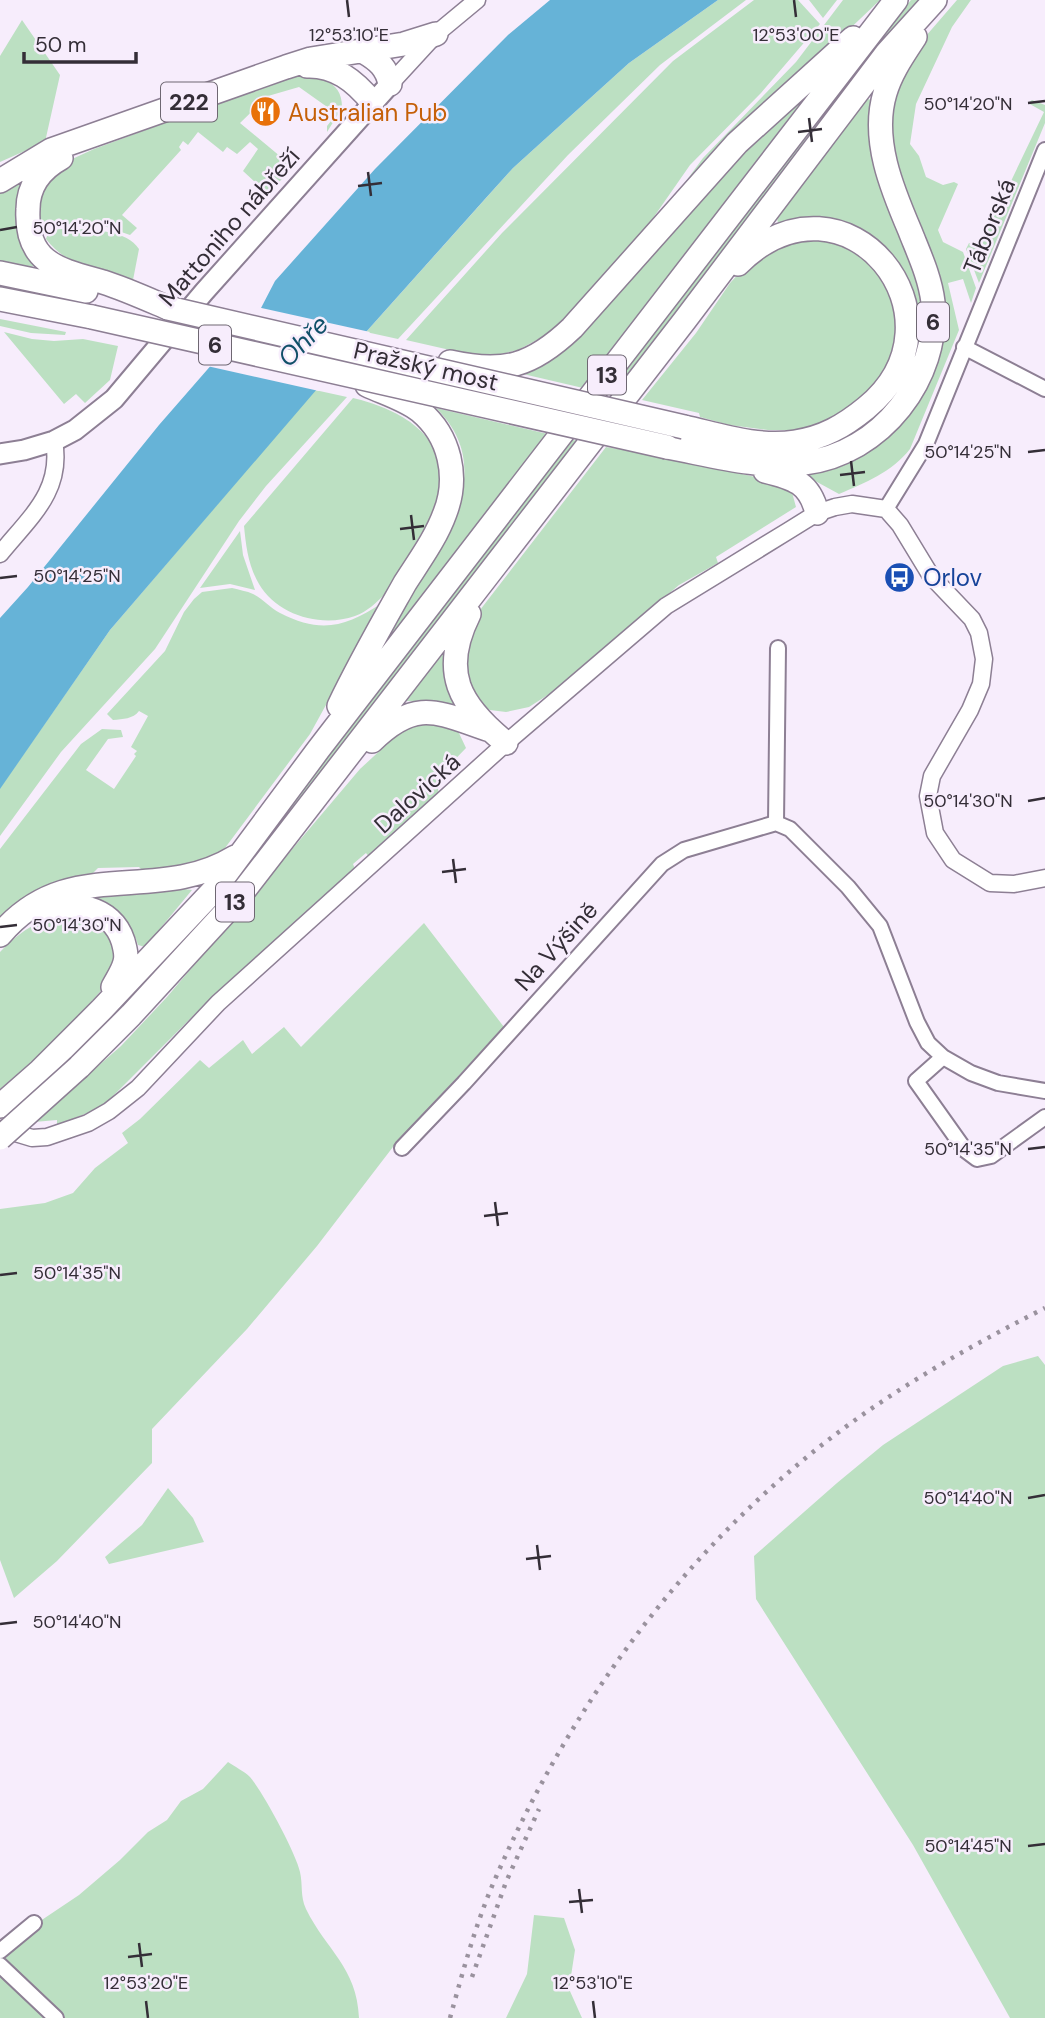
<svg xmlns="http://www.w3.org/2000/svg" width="1045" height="2018" font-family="'DM Sans',sans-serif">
<rect width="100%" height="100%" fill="#f7edfc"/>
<!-- green -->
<path fill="#bce0c2" d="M718 0H746L660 65 568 155 398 339 366 332 513 168 629 63Z
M754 0H798L820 24 761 93 690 165 651 221 587 295 548 334 518 350 501 354 472 355 406 340 502 233 673 61Z
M809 0H837L823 18Z
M843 0H880L678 192 703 158 796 62Z
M911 0H920L776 183 614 394 607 392 860 61Z
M957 0H971L952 27 916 104 910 144 919 156 926 177 943 185 954 182 958 184 938 230 943 242 963 252 976 288 971 303 963 279 948 283 959 330 910 449C892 472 865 483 839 494L817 482 796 475 840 464 936 354 891 155 890 101 919 44Z
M22 20 60 75 45 142 0 162V56Z
M297 74C318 77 343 80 342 108L327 132V126L331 121 330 109 299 87 268 96 240 123 293 167 268 194 243 171 258 149 250 142 237 154 227 147 223 152 198 132 188 145 183 141 179 147 181 150 122 215 137 228 130 235 98 224 34 225 36 197 59 165 94 149Z
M802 98V101L583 388 523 374 547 364 578 339 720 172Z
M868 99 872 100 924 298 922 343 911 370 888 407 871 424 815 451 877 412 910 288 816 220 778 223 777 218 865 100Z
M1032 100 1045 105V123L979 283 966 249 969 243 979 248 1044 112 1028 103Z
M23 177 36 265 29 268 0 262V191Z
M73 229C94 230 127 230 139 249L133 280C99 272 68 267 46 239 49 227 62 229 73 229Z
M807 240H825L858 252 881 273 898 315 892 359 878 385 830 424 800 430H768L729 425 700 417 699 413 642 400 696 333 730 283 748 264 777 246Z
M0 319 66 332 65 335 31 333 0 326Z
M4 332 32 339 54 341 83 339 118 346 110 380 85 403 76 394 64 404Z
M315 390 347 397 266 486 239 521 155 649 61 752 0 836V788L110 630Z
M353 398C405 410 458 442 435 504 424 536 401 563 386 593 377 602 367 612 355 616 321 628 277 615 259 584 248 565 246 546 244 526Z
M436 408 548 434 366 672C380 644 395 618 411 592 446 536 497 468 436 408Z
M570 439 577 441 303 798 214 910 127 1007 129 998C285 819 425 627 570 439Z
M606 447 677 459 790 485 796 507 716 557 718 563 679 585 554 691 529 707 506 712 490 710 480 705 466 686 467 636 480 610Z
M240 531 243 555 255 590 230 584 200 588Z
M232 588C239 590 247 591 253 594 263 599 270 608 280 613 321 634 346 627 382 603L310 734 225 848 211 860 145 873 139 867 98 868 90 876 0 924V849L81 744 102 729 121 730 123 737 108 739 86 770 114 789 136 756 134 754 137 751 131 747 148 716 139 711C133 719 123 719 113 720L107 714 165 651 184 612 194 599 202 592Z
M442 652H445L458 703 456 708 431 702 406 701Z
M423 721 458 731 466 748 436 779 439 794 369 857 366 853 353 864 355 869 209 1000 105 1104 95 1110 57 1125V1120L34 1122 121 1046 167 997 360 769 399 733Z
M176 888 192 890 145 947 138 945C130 916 105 906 81 892Z
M74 915 104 924 119 955 105 986 63 1035 0 1089V952C28 924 37 922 74 915Z
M424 923 504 1027 396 1143 317 1246 247 1329 152 1429V1463L57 1561 14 1598 0 1560V1209L45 1203 73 1193 95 1168 128 1143 122 1133 140 1119 200 1060 209 1068 243 1040 252 1054 284 1027 301 1047Z
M1038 1356 1045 1365V2018H1010L913 1845 756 1599 754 1556 837 1483 883 1445 1003 1366Z
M168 1488 193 1518 204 1542 109 1564 105 1557 142 1525Z
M228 1762C235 1767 244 1771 250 1777 263 1792 296 1853 300 1872 303 1885 300 1896 306 1909 326 1950 357 1967 359 2018H0V1948L79 1895 120 1860 148 1832 167 1820 181 1801 203 1789Z
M534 1915 564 1918 575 1950 569 1989 582 2018H506L527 1974Z"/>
<!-- water -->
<path fill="#66b3d7" d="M550 0H718L629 63 513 168 485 199 366 332 110 630 0 789V618L28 587 159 425 261 308 275 281 375 169 508 35Z"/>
<!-- pier -->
<path fill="#f7edfc" d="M257 307 370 332 319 391 207 366Z"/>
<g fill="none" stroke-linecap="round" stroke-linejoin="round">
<defs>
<path id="minor" d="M964 347 1045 389
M886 509 926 444 1045 150
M776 823 778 648
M943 1057 916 1081 965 1150 977 1159 991 1156 1045 1117
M402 1148 464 1083 662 864 684 850 776 823 790 829 848 887 880 926 917 1022 928 1043 943 1057 971 1073 998 1083 1045 1091
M0 1951 34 1923
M0 1965 56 2018"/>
<path id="tertiary" d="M390 84 436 34 477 0
M0 554C30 517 63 491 54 441
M2 1129 32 1138 47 1137 88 1123 109 1111 138 1088 218 1003 506 743 666 606 788 531 817 513 835 507 852 504 886 509 900 525 931 576 972 619 979 633 984 659 981 684 970 710 932 776 928 796 935 833 953 860 990 883 1014 884 1045 878"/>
<path id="secondary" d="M0 454 24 450 54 441 75 430 114 399 204 292 390 84"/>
<path id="trunk" d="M364 52C378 60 387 68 390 84
M307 66C335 65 355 81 372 102
M61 158C41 169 28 186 28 209 25 264 60 270 103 282 125 289 147 299 168 308
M0 181 51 150 286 67 311 59 404 44 436 34
M0 273 86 291
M0 299 92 317
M450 362C504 374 532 366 572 328L737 143 853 38
M684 427C720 435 758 448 795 442 823 438 844 426 866 408 975 319 846 157 738 264
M667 447C711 455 759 469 804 463 881 454 940 378 933 302 930 277 919 254 910 231 892 189 871 139 885 93 891 72 904 54 915 37
M765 471C794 478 810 483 817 513
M469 614C440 672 459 705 506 743
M339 706C359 664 382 624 405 583 419 561 436 538 445 513 459 477 450 436 420 411 405 399 384 393 367 385
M372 741C417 697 438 713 490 730
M41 912C71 900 112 906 123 941 125 948 127 955 125 962 123 971 117 979 113 987
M0 935C68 853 155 906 235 857
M79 1067 131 1015 235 902 685 320 887 53 935 0
M0 1106 40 1071 102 1009 214 890 318 750 896 0"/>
</defs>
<!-- minor casing -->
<use href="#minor" stroke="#8d7f94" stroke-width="18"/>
<!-- tertiary casing -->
<use href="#tertiary" stroke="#8d7f94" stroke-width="19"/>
<!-- secondary casing -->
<use href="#secondary" stroke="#8d7f94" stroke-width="23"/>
<!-- trunk casing -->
<use href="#trunk" stroke="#8d7f94" stroke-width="26"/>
<!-- minor -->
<use href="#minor" stroke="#fff" stroke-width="14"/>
<!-- tertiary -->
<use href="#tertiary" stroke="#fff" stroke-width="16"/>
<!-- secondary -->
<use href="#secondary" stroke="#fff" stroke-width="19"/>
<!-- trunk -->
<use href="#trunk" stroke="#fff" stroke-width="23"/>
<!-- rail -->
<path stroke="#9a929e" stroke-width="4.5" stroke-dasharray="3.5 7" stroke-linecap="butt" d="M472 1977 506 1882 539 1809
M450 2018C463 1971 476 1922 496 1877 575 1696 696 1533 858 1418 917 1376 980 1341 1045 1308"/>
<defs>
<path id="trunk-bridge" d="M168 308 684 427
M92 317 667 447
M0 1138 79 1067"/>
</defs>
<!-- trunk-bridge casing -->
<use href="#trunk-bridge" stroke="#8d7f94" stroke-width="26" stroke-linecap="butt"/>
<!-- trunk-bridge -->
<use href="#trunk-bridge" stroke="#fff" stroke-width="23"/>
</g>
<!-- ticks -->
<path fill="none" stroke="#342e37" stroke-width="2.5" d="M347 0 349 17M794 0 796 17M1028 103 1045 101M809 118 812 142M798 132 822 129M368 172 371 196M358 186 382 183M0 230 17 227M1028 452 1045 450M851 461 854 486M840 475 865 472M411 515 414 540M400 529 424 526M0 578 17 576M1028 801 1045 798M453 859 456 883M442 872 466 869M0 927 17 925M1028 1149 1045 1147M495 1202 498 1226M484 1216 508 1213M0 1275 17 1273M1028 1498 1045 1495M537 1545 540 1570M526 1559 551 1556M0 1624 17 1622M1028 1846 1045 1844M579 1889 582 1913M569 1902 593 1900M139 1943 142 1967M128 1957 152 1954M146 2001 148 2018M593 2001 595 2018"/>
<!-- icons -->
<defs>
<symbol id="restaurant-disc" viewBox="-11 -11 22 22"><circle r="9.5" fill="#e8710a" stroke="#f7edfc"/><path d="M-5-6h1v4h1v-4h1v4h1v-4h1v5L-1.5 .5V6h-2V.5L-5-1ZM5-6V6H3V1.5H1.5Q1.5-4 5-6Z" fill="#fff"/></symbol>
<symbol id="bus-disc" viewBox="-11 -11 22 22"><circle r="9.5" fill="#1a4fb4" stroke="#f7edfc"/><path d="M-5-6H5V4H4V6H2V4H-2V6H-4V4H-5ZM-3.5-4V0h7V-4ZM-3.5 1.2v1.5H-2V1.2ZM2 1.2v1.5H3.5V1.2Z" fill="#fff"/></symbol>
</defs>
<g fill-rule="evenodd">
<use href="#restaurant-disc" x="248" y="94" width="35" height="35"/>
<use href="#bus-disc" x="882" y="560" width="35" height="35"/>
</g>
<g text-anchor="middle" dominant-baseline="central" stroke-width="5" stroke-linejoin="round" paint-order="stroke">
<!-- shield labels -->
<g fill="#f7edfc" stroke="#6e6772" stroke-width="2">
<rect x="161" y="82.5" width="56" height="39" rx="5"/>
<rect x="917" y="302.5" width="32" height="39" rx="5"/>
<rect x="199" y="325.5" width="32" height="39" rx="5"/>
<rect x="588" y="355.5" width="38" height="39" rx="5"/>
<rect x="216" y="882.5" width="38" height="39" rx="5"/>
</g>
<g font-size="23" font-weight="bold" fill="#342e37">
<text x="189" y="102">222</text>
<text x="933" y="322">6</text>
<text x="215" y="345">6</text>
<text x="607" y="375">13</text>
<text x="235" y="902">13</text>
</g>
<!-- food labels -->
<g font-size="24" fill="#c56008" stroke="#f7edfc" text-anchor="start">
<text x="288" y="112">Australian Pub</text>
</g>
<!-- street labels -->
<g font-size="24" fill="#342e37" stroke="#f7edfc">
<text transform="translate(989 226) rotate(-68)">Táborská</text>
<text transform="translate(229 227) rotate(-49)">Mattoniho nábřeží</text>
<text transform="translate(426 366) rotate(13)">Pražský most</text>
<text transform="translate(417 793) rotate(-42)">Dalovická</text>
<text transform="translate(556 946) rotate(-48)">Na Výšině</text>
</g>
<!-- transit labels -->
<g font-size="24" fill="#164399" stroke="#f7edfc" text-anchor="start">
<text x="923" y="577">Orlov</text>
</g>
<!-- water labels -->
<g font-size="26" font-style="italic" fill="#115069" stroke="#f7edfc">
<text transform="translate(303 341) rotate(-46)">Ohře</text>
</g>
</g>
<g font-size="18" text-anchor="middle" fill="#342e37" stroke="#f7edfc" stroke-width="5" stroke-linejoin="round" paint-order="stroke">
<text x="349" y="41">12°53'10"E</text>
<text x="796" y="41">12°53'00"E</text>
<text x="968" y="110">50°14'20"N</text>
<text x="77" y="234">50°14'20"N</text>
<text x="968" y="458">50°14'25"N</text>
<text x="77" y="582">50°14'25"N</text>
<text x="968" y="807">50°14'30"N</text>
<text x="77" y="931">50°14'30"N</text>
<text x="968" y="1155">50°14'35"N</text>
<text x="77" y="1279">50°14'35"N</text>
<text x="968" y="1504">50°14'40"N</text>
<text x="77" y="1628">50°14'40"N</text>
<text x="968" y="1852">50°14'45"N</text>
<text x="146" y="1989">12°53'20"E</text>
<text x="593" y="1989">12°53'10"E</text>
</g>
<!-- scale -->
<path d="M24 52v10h112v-10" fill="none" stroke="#342e37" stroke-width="3.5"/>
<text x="35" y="52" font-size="21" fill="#342e37" stroke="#f7edfc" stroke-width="5" paint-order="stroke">50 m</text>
</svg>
